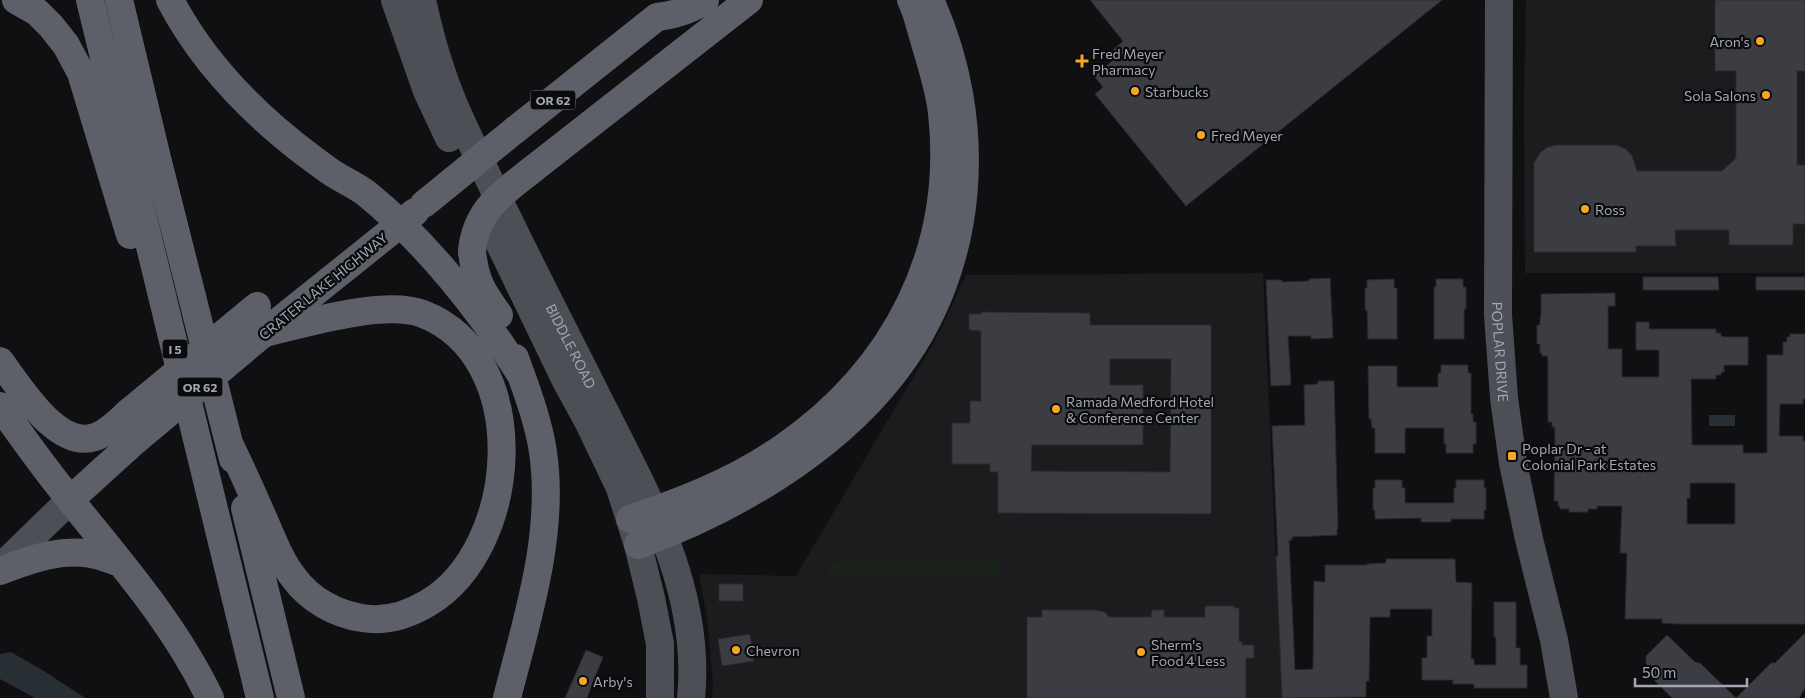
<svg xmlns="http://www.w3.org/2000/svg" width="1805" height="698" font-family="Commissioner,sans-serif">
<rect width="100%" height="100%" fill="#101012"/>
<!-- built -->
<path fill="#1c1c1f" d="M1526 0H1805V273H1525L1524 100Z
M1263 273 1282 698H712L713 681 707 618 699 574 796 576 937 337 966 275Z"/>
<!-- green -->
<path fill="#1b221b" d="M845 559H999L1001 569 999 577 827 576 833 564Z"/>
<!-- water -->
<path fill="#272f35" d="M1709 415H1735V426H1709Z
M11 652 44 671 85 698H35L0 679V654Z"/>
<!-- building -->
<path fill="#3c3d42" stroke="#2a2a2e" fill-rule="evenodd" d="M1090 0H1442L1186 206 1095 94 1103 87 1094 76 1112 61 1113 50 1123 41Z
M1715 0H1805V71H1797V165H1805V224H1793V245H1729V230H1675L1676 246H1636V252H1534V163L1539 154 1546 148 1555 145H1616L1626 149 1632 156 1637 171H1722L1736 158V71H1715Z
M1643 277H1718L1719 290H1643Z
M1756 277H1805V290H1756Z
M1330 278 1333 338 1311 339V336H1288L1291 385 1271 386 1266 280H1282V282L1309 281V279Z
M1394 279V288H1397V339H1368L1367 310H1365V288H1367V280Z
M1436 279H1463V287H1466V309H1464V339H1434V287H1436Z
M1615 293V306H1608V349H1622V377H1659V350H1636V322H1649V329H1716V333H1721V336L1724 337H1748V365H1724V372H1721V375H1716V379H1691L1692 445H1743V453H1767V355H1783V342H1787V337H1790V334H1805V399H1803V404H1780L1779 436H1803V441H1805V624H1678L1662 623V619H1625L1627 553H1620L1622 506H1597V509H1588V512H1569V509H1560V506H1558V501H1554L1555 427H1552V422H1548V360L1547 356H1542V353H1540V344H1537V325H1540V317H1541V294ZM1690 483H1735V524H1687V498H1690Z
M981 312 1090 313V325H1211V514L998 513V472H990V464H952V423H970V401H981V331L969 330V314H981ZM1110 359H1171L1170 472 1031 471 1032 445H1143V385H1110Z
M1441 365H1468V373H1471V414H1473V422H1476V444H1473V453H1446V444H1444V428H1405V453H1375V428H1372L1371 419H1369L1368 366H1397V387H1438V373H1441Z
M1318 381H1334L1338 529H1337V535L1292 537V540H1289L1295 670 1313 669 1314 581 1325 582V565H1367V564L1386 563V559H1455L1456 582 1472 583 1471 659H1474V665H1496V637H1494V602H1516V648H1520V665H1527V688H1474V684H1453V680H1422V658H1427V636H1432V609H1390V617H1370L1369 681H1366V697L1282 698 1276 556H1278L1272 426 1305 425 1304 385 1318 384Z
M1375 480H1402V488H1405V503H1454V488H1456V480H1484V488H1486V510H1484V519H1451V522H1421V518L1375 519V510H1373V488H1375Z
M719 584H743V601H719Z
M1205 606H1234V608H1239V642H1242V645H1254V658H1246V698H1027V617H1042V610H1095L1105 612 1109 617H1151L1152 610H1164V617H1205Z
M1805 633V688L1799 698H1736L1771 663H1775Z
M750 634 754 661 722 666 718 639Z
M1667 635 1695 662 1700 663 1736 698H1672L1654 680 1656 678 1646 668V656Z
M586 650 603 657 587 698H565Z"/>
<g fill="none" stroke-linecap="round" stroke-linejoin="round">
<!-- major -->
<g stroke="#4d4f56" stroke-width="28">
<path d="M395 0 427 91 449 138"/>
<path id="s1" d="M422 0C427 23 433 47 441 70 453 107 471 142 488 177 523 252 561 324 598 398 645 492 702 589 691 698"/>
<path id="s2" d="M1499 0 1498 315 1504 398 1513 463 1529 539 1554 640 1564 698"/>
<path d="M496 236 565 379 589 423 620 488 638 545 651 598 660 644V698"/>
<path d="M0 568 71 499"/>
</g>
<!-- highway -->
<path stroke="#5d6068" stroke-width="28" d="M16 0 37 12 51 26 66 45 81 73 130 235
M90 0 260 698
M119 0 157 158 233 459
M170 0C204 65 255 116 313 159 320 164 327 170 334 174 345 181 357 186 367 194 426 242 480 310 521 375
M515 130 657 17C674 15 690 11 705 0
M533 169 749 0
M472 251C475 281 482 291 499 315
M269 329 415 212
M0 361C19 386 57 450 95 437 108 433 119 421 129 412
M0 406C16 428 32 451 49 473 105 546 170 614 210 698
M229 443C240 466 251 490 261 513 271 535 279 559 294 578 310 600 336 614 362 618 385 622 408 615 428 603 520 548 534 357 423 314 384 299 305 324 264 333
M71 499 136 440
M245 508 291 698
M630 519C686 500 735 481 784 447 896 369 957 250 942 113 939 86 930 61 923 36 919 23 917 12 911 0
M638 545C731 511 830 454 892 375 977 268 985 121 930 0
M0 571C31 559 66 546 100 556 107 558 115 561 122 564
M507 698C527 619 555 534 543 452 538 419 526 389 515 358"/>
<!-- highway-bridge -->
<path stroke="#5d6068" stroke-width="28" d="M424 204 515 130
M472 251C476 209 503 193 533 169
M129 412 257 306
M136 440 264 333"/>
</g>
<!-- markers -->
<g fill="#f6a724" stroke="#0b0b0d" stroke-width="2">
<circle cx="1760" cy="41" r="5"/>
<path d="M1079.5 53.5h5v5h5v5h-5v5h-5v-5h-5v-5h5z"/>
<circle cx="1135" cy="91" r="5"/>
<circle cx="1766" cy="95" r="5"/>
<circle cx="1201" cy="135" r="5"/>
<circle cx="1585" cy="209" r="5"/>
<circle cx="1056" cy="409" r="5"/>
<rect x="1507" y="451" width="10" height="10" rx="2.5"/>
<circle cx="736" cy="650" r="5"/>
<circle cx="1141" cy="652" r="5"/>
<circle cx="583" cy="681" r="5"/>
</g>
<g text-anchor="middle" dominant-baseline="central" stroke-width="4.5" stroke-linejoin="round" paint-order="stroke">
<!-- shield labels -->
<g fill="#0b0b0d" stroke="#747881" stroke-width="1">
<rect x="530.5" y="90.5" width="45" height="19" rx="4"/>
<rect x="162.5" y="339.5" width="25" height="19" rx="4"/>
<rect x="177.5" y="377.5" width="45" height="19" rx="4"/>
</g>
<g font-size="12" font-weight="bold" fill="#a1a7b3">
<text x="553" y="100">OR 62</text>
<text x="175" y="349">I 5</text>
<text x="200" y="387">OR 62</text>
</g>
<!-- poi labels -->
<g font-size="14" fill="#a1a7b3" stroke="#0b0b0d" text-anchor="start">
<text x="1750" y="41" text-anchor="end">Aron's</text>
<text x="1092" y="53">Fred Meyer<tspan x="1092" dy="16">Pharmacy</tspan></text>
<text x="1145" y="91">Starbucks</text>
<text x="1756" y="95" text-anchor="end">Sola Salons</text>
<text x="1211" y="135">Fred Meyer</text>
<text x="1595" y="209">Ross</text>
<text x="1066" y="401">Ramada Medford Hotel<tspan x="1066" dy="16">&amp; Conference Center</tspan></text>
<text x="1522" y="448">Poplar Dr - at<tspan x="1522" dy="16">Colonial Park Estates</tspan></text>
<text x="1151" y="644">Sherm's<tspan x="1151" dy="16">Food 4 Less</tspan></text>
<text x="746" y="650">Chevron</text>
<text x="593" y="681">Arby's</text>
</g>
<!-- street labels -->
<g font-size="14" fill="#a1a7b3" stroke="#0b0b0d">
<text transform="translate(323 286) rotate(-39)">CRATER LAKE HIGHWAY</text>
<text stroke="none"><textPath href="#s1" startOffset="378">BIDDLE ROAD</textPath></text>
<text stroke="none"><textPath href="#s2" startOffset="352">POPLAR DRIVE</textPath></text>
</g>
</g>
<!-- scale -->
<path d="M1635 678v8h112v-8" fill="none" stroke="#a1a7b3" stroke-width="2.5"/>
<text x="1642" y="678" font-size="15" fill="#a1a7b3" stroke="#0b0b0d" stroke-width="4" paint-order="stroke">50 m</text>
</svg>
